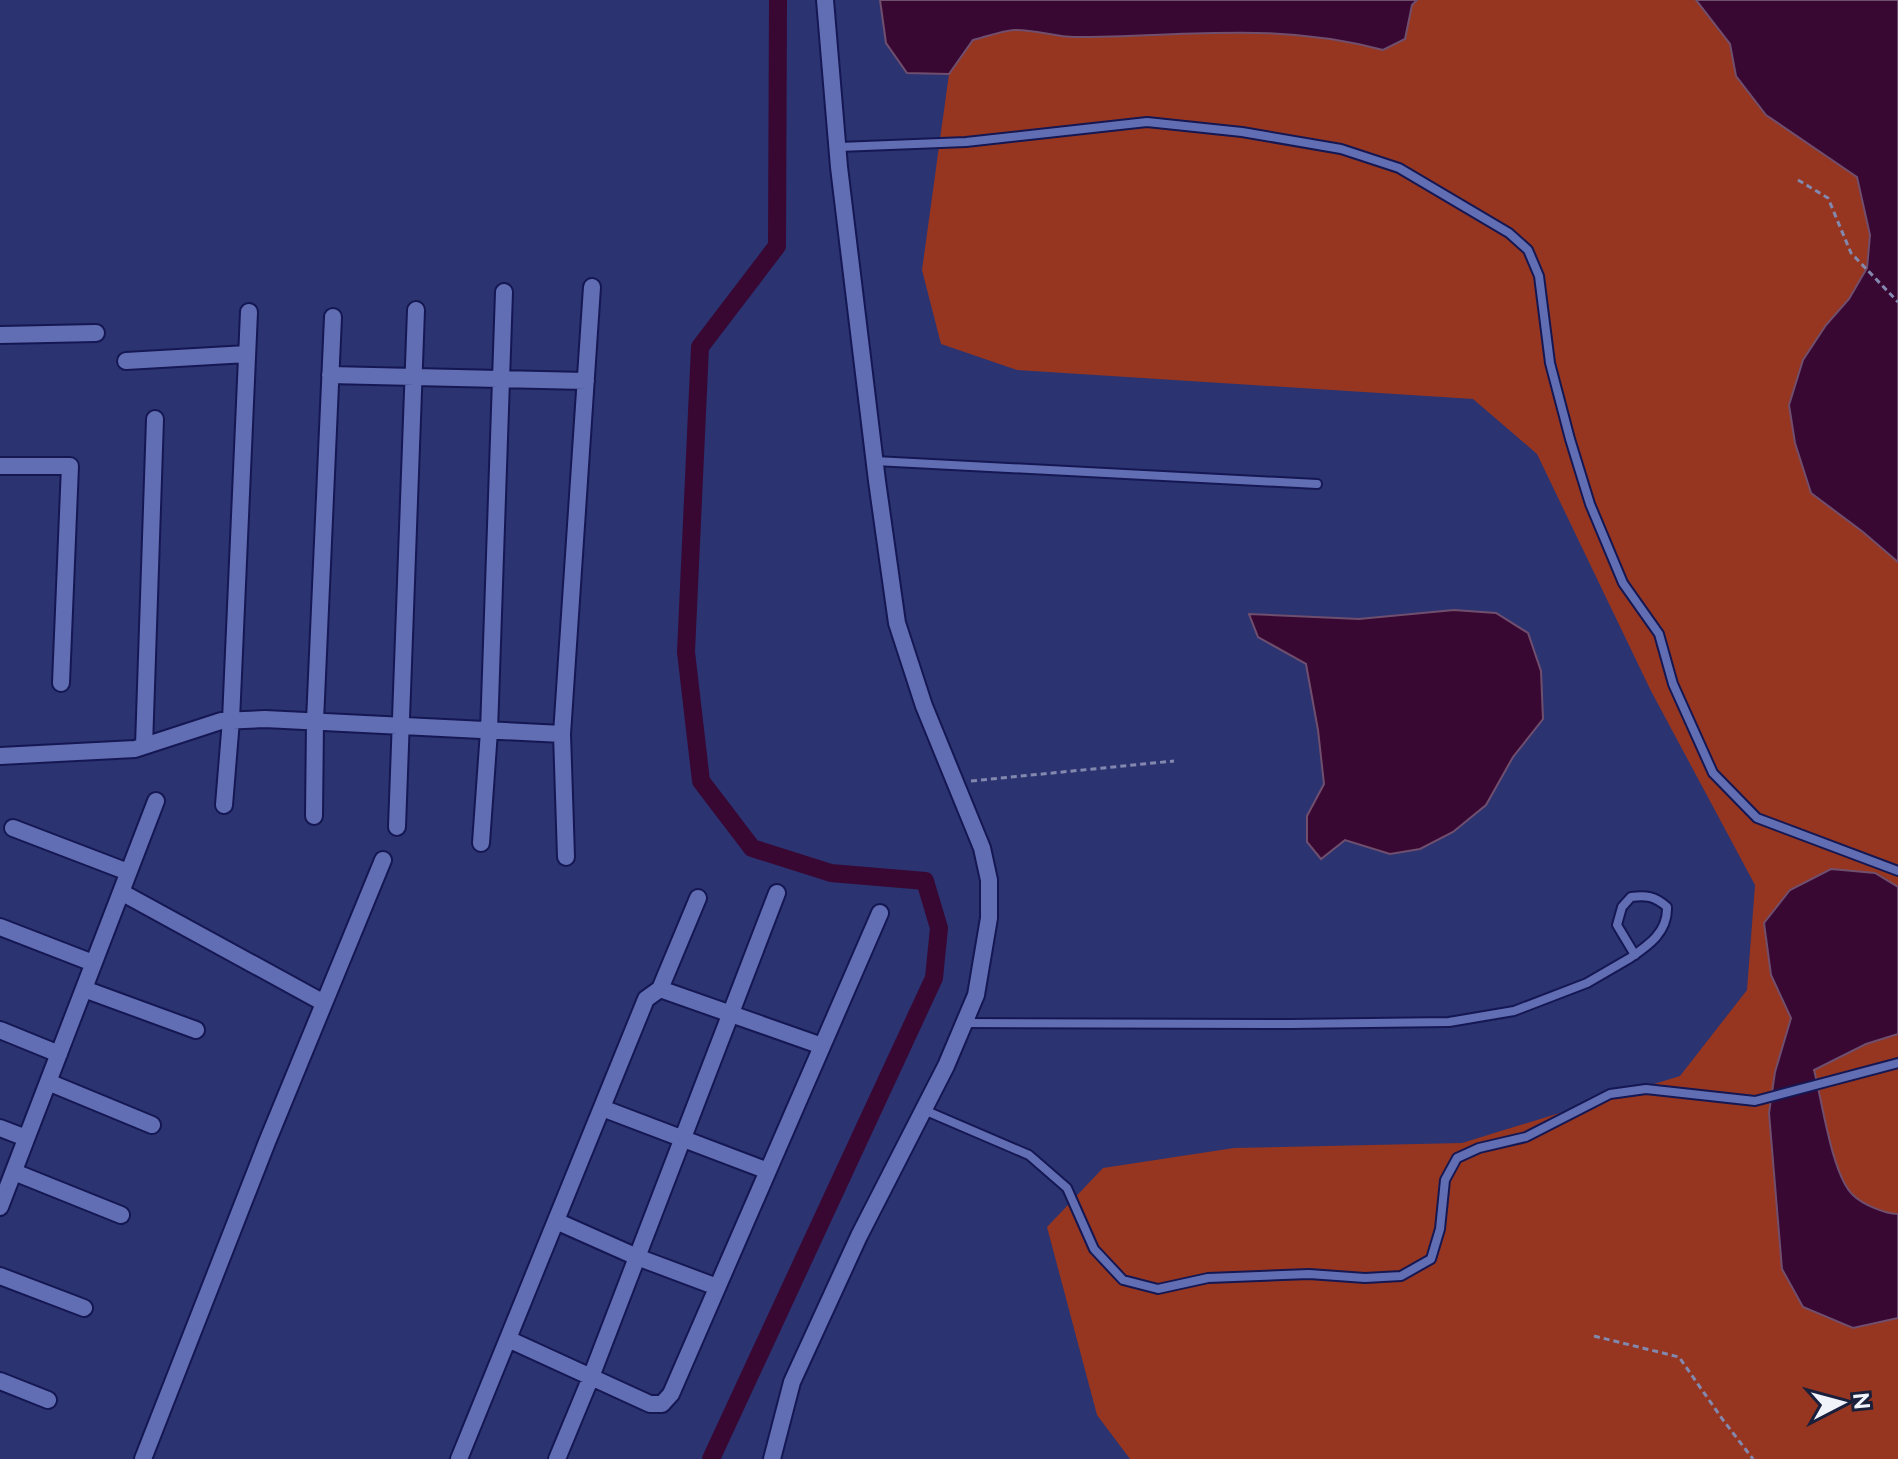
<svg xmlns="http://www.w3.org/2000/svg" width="1898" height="1459" font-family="Raleway,sans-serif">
<rect width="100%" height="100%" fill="#2b3371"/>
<!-- green -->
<path fill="#963620" d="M1417 0H1696L1731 44 1736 76 1857 177 1870 235 1867 268 1849 299 1826 325 1811 493 1863 532 1898 562V1459H1130L1097 1415 1047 1227 1103 1168 1234 1148 1462 1143 1680 1076 1747 990 1755 885 1651 691 1537 454 1473 399 1017 370 941 344 922 270 949 74 973 40C986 37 1001 31 1014 30 1034 29 1055 37 1075 37 1184 37 1274 21 1383 50L1405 39 1412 5Z"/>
<!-- water -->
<path fill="#390832" stroke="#704e6e" stroke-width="2" d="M880 0H1417L1412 5 1405 39 1383 50C1274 21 1184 37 1075 37 1055 37 1034 29 1014 30 1001 31 986 37 973 40L949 74 907 73 886 43Z
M1696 0H1898V562L1863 532 1811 493 1795 443 1789 405 1803 360 1826 325 1849 299 1867 268 1870 235 1857 177 1766 115 1736 76 1730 44Z
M1454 610 1496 613 1528 633 1541 671 1543 719 1513 757 1486 805 1453 832 1420 849 1390 854 1345 840 1321 859 1307 842V816L1324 784 1318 730 1306 664 1258 637 1249 614 1359 619Z
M1831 869 1875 873 1898 887V1034L1866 1044 1814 1070C1822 1100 1832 1176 1853 1195 1862 1204 1885 1214 1898 1214V1318L1853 1328 1803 1307 1782 1269 1769 1113 1775 1072 1791 1018 1771 975 1764 923 1790 890Z"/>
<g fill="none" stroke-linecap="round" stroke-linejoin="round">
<!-- canal -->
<path stroke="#390832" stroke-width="18" d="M711 1459 934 978 939 928 925 881 831 873 752 848 701 781 686 652 700 347 777 246 778 0"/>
<defs>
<path id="service" d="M839 147 966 142 1147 122 1242 132 1341 149 1399 168 1509 233 1528 250 1539 276 1550 363 1570 439 1590 504 1623 583 1659 634 1673 684 1713 773 1757 818 1898 871
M875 461 1317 484
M965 1023 1290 1024 1449 1022 1514 1011 1587 983 1630 958C1649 945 1668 932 1667 907 1655 896 1646 895 1631 897L1622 907 1617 925 1635 955
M924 1110 1029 1155 1067 1188 1094 1249 1123 1280 1158 1289 1208 1278 1309 1274 1365 1278 1401 1276 1431 1259 1440 1229 1445 1180 1457 1158 1479 1148 1526 1137 1610 1094 1646 1089 1755 1101 1898 1063"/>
<path id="minor" d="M0 335 96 333
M126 361 247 354
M330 375 586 381
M0 466H70L61 683
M144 746 155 419
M0 756 135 749 221 721 265 719 562 734
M224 805 231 720 249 312
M314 816 315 721 333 317
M397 827 416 310
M13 828 128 872
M481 843 489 731 504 292
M566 857 562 734 592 287
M121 892 324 1003
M0 927 93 963
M84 989 196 1030
M660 989 698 898
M0 1030 59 1054
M48 1082 152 1125
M602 1108 768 1171
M0 1128 26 1138
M14 1172 121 1215
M0 1207 156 801
M556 1221 637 1257 717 1287
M0 1276 84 1308
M508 1339 650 1404H662L671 1394 880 913
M0 1381 48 1400
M143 1459 267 1142 383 860
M459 1459 646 999 660 989 822 1046
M557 1459 591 1377 777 893
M772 1459 792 1382 859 1236 946 1066 976 995 989 918V880L982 848 924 706 897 623 877 481 839 167 825 0"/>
</defs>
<!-- service casing -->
<use href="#service" stroke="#151753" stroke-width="12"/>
<!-- minor casing -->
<use href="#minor" stroke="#151753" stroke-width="20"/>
<!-- path -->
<path stroke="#8388ae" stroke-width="3" stroke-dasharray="6 4" stroke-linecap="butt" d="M1798 180 1828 198 1851 253 1898 302
M971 781 1174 761
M1594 1336 1679 1357 1723 1420 1753 1459"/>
<!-- service -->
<use href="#service" stroke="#626eb3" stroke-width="8"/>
<!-- minor -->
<use href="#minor" stroke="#626eb3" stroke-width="16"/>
</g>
<!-- north arrow -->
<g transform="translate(1842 1403) rotate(84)" stroke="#1a1f3b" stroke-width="6" paint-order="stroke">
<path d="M0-6L14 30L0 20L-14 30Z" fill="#f1f3fb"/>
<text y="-12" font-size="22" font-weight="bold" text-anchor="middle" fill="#f1f3fb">N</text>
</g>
</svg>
